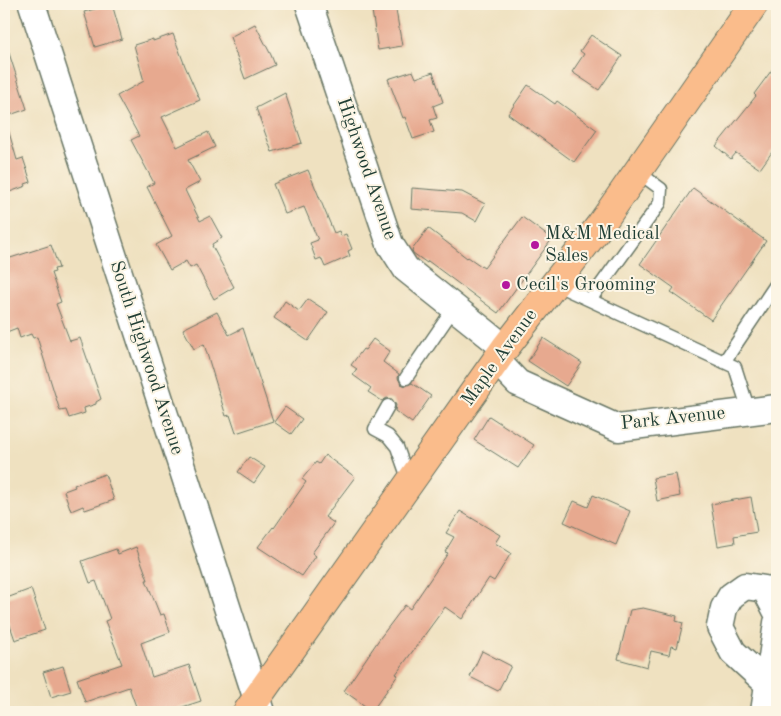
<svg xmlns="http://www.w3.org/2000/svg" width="781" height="716" font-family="'Old Standard TT',serif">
<rect width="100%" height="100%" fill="#fcf5e5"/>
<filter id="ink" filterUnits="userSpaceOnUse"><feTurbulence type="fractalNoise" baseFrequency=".02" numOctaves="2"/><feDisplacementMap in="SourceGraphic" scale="10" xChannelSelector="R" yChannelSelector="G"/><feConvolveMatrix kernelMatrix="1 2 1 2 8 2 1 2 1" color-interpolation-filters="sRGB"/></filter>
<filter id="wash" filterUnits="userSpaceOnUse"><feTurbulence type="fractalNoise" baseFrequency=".0096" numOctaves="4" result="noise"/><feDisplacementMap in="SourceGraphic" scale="20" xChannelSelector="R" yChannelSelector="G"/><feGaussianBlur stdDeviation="1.12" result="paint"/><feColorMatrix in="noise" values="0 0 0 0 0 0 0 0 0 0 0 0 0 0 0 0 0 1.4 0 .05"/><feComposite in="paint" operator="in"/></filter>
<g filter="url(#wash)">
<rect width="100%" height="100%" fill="#efe1c0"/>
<g id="blocks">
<!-- building -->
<path fill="#e7a98f" d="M112 4 122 39 95 47 84 12Z
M371 4H395L402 46 378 50Z
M255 24 271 55 275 65 245 79 230 37Z
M173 34 185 66 200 100 162 117 177 147 208 132 215 147 188 160 200 182 185 190 200 221 210 216 222 238 212 244 213 246H212L234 287 214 299 196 265 190 268 186 261 170 270 156 245 172 236 147 187 154 183 131 140 139 136 117 96 144 81 134 45 153 39V41Z
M591 35 622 56 599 90 572 72 584 54 580 51Z
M7 47 27 109 4 117V48Z
M777 63V145L760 169 736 153 731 159 716 146 756 96 754 94Z
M413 71 416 78 433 72 443 102 433 106 437 118 430 120 434 132 413 139 405 117 403 118 388 79Z
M528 85 555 104 557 101 597 130 574 162 508 114Z
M285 93 302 143 272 152 256 108Z
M8 129 17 160 23 158 31 182 25 184 26 186 4 194V130Z
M308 170 334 233 339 231 341 236 346 234 352 249 348 251 350 256 325 267 321 258 316 260 310 243 318 240 304 207 285 214 273 184Z
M412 188 462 192 485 204 476 221 462 213 411 209Z
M693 188 766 241 711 320 671 292 674 288 640 264Z
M522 217 552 239 498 313 428 261 427 263 413 253 412 250 428 228 467 258 468 257 484 268Z
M51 245 59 268 54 269 55 272 51 273 61 302 56 304 70 341 80 338 101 399 96 402V404L84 408 85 413 69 418 66 410 60 411 37 337 33 338 31 334 20 338 17 328 4 333V260Z
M308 299 328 312 308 341 274 318 285 301 299 311Z
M217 312 229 335 243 328 273 421 236 433 230 415 226 416 204 344 194 349 183 329Z
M543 338 582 363 566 386 528 361Z
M373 339 390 351 383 362 399 374 398 378 401 384 406 386 412 383 431 396 412 423 395 411 396 405 392 399 387 398 382 401 368 392 371 388 353 375 357 369 351 365 363 349 365 350Z
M285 407 302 419 291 434 274 422Z
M489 416 534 445 518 468 474 440Z
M325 455 355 477 325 517 334 523 312 553 316 556 302 576 258 547 273 527 274 528 306 482 302 479 316 462 319 464Z
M249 457 265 467 254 483 238 472Z
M105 474 114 500 85 510 83 506 71 511 64 491 75 487 74 485Z
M676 474 680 496 657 501 653 478Z
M593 495 630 511 616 545 564 522 574 501 588 507Z
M751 497 757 532 734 536 735 543 718 546 711 504Z
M460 511 500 535 495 543 511 553 494 581 489 578 462 619 445 607 396 674 398 675 372 711 344 691 380 638 405 605 410 609 448 553 445 552 454 537 446 533Z
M136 547 148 580H146L160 615 164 614 170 632 141 643 152 677 189 665 201 701 167 712H138L129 687 85 702 77 679 122 664 105 621 110 619 96 581 90 583 82 561 116 549 118 554Z
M31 589 45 630 15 640 4 608V599Z
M643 608 677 616 676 621 683 623 677 648 671 646 669 655 651 651 647 667 618 659 630 610Z
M482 651 511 666 498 691 470 677Z
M63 666 71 691 51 697 43 672Z"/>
</g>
</g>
<g filter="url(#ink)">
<use href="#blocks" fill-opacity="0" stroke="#687665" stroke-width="1"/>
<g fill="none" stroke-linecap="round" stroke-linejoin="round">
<defs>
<path id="service" d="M555 284 735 367 749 411
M590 300 660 203 661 189 638 172
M724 362 777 283
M406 378 454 308
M388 406 375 429 388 436 397 447 409 481"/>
<path id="minor" d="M32 4 261 712
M309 4 390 244 406 269 505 348
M497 361 518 383 618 428 777 408
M768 684 733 652 720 627 724 608 731 596 745 586 765 589 777 612
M764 712 777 623"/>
<path id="primary" d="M247 712 505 348 601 224 754 4"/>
</defs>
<!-- service casing -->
<use href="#service" stroke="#687665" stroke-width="15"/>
<!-- minor casing -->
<use href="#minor" stroke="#687665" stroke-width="29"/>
<!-- primary casing -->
<use href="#primary" stroke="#687665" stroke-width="30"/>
<!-- service -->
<use href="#service" stroke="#fff" stroke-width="12"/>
<!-- minor -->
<use href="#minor" stroke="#fff" stroke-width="26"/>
<!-- primary -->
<use href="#primary" stroke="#fabc8b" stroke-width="28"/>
</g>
</g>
<!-- markers -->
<g fill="#b5179e" stroke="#fcf5e5" stroke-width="2">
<circle cx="535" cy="245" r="5"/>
<circle cx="506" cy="285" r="5"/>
</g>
<g text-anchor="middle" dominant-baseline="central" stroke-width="4" stroke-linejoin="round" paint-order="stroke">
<!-- street labels -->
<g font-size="19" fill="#1f3d34" stroke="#fcf5e5">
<text transform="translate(366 169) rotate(71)">Highwood Avenue</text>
<text transform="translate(146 358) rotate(72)">South Highwood Avenue</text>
<text transform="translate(500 358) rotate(-54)">Maple Avenue</text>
<text transform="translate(673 419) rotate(-6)">Park Avenue</text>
</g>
<!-- poi labels -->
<g font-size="19" fill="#1f3d34" stroke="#fcf5e5" text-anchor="start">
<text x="545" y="234">M&amp;M Medical<tspan x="545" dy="22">Sales</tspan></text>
<text x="516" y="285">Cecil's Grooming</text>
</g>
</g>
<!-- margin -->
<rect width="781" height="716" fill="none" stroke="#fcf5e5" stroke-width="20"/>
</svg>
